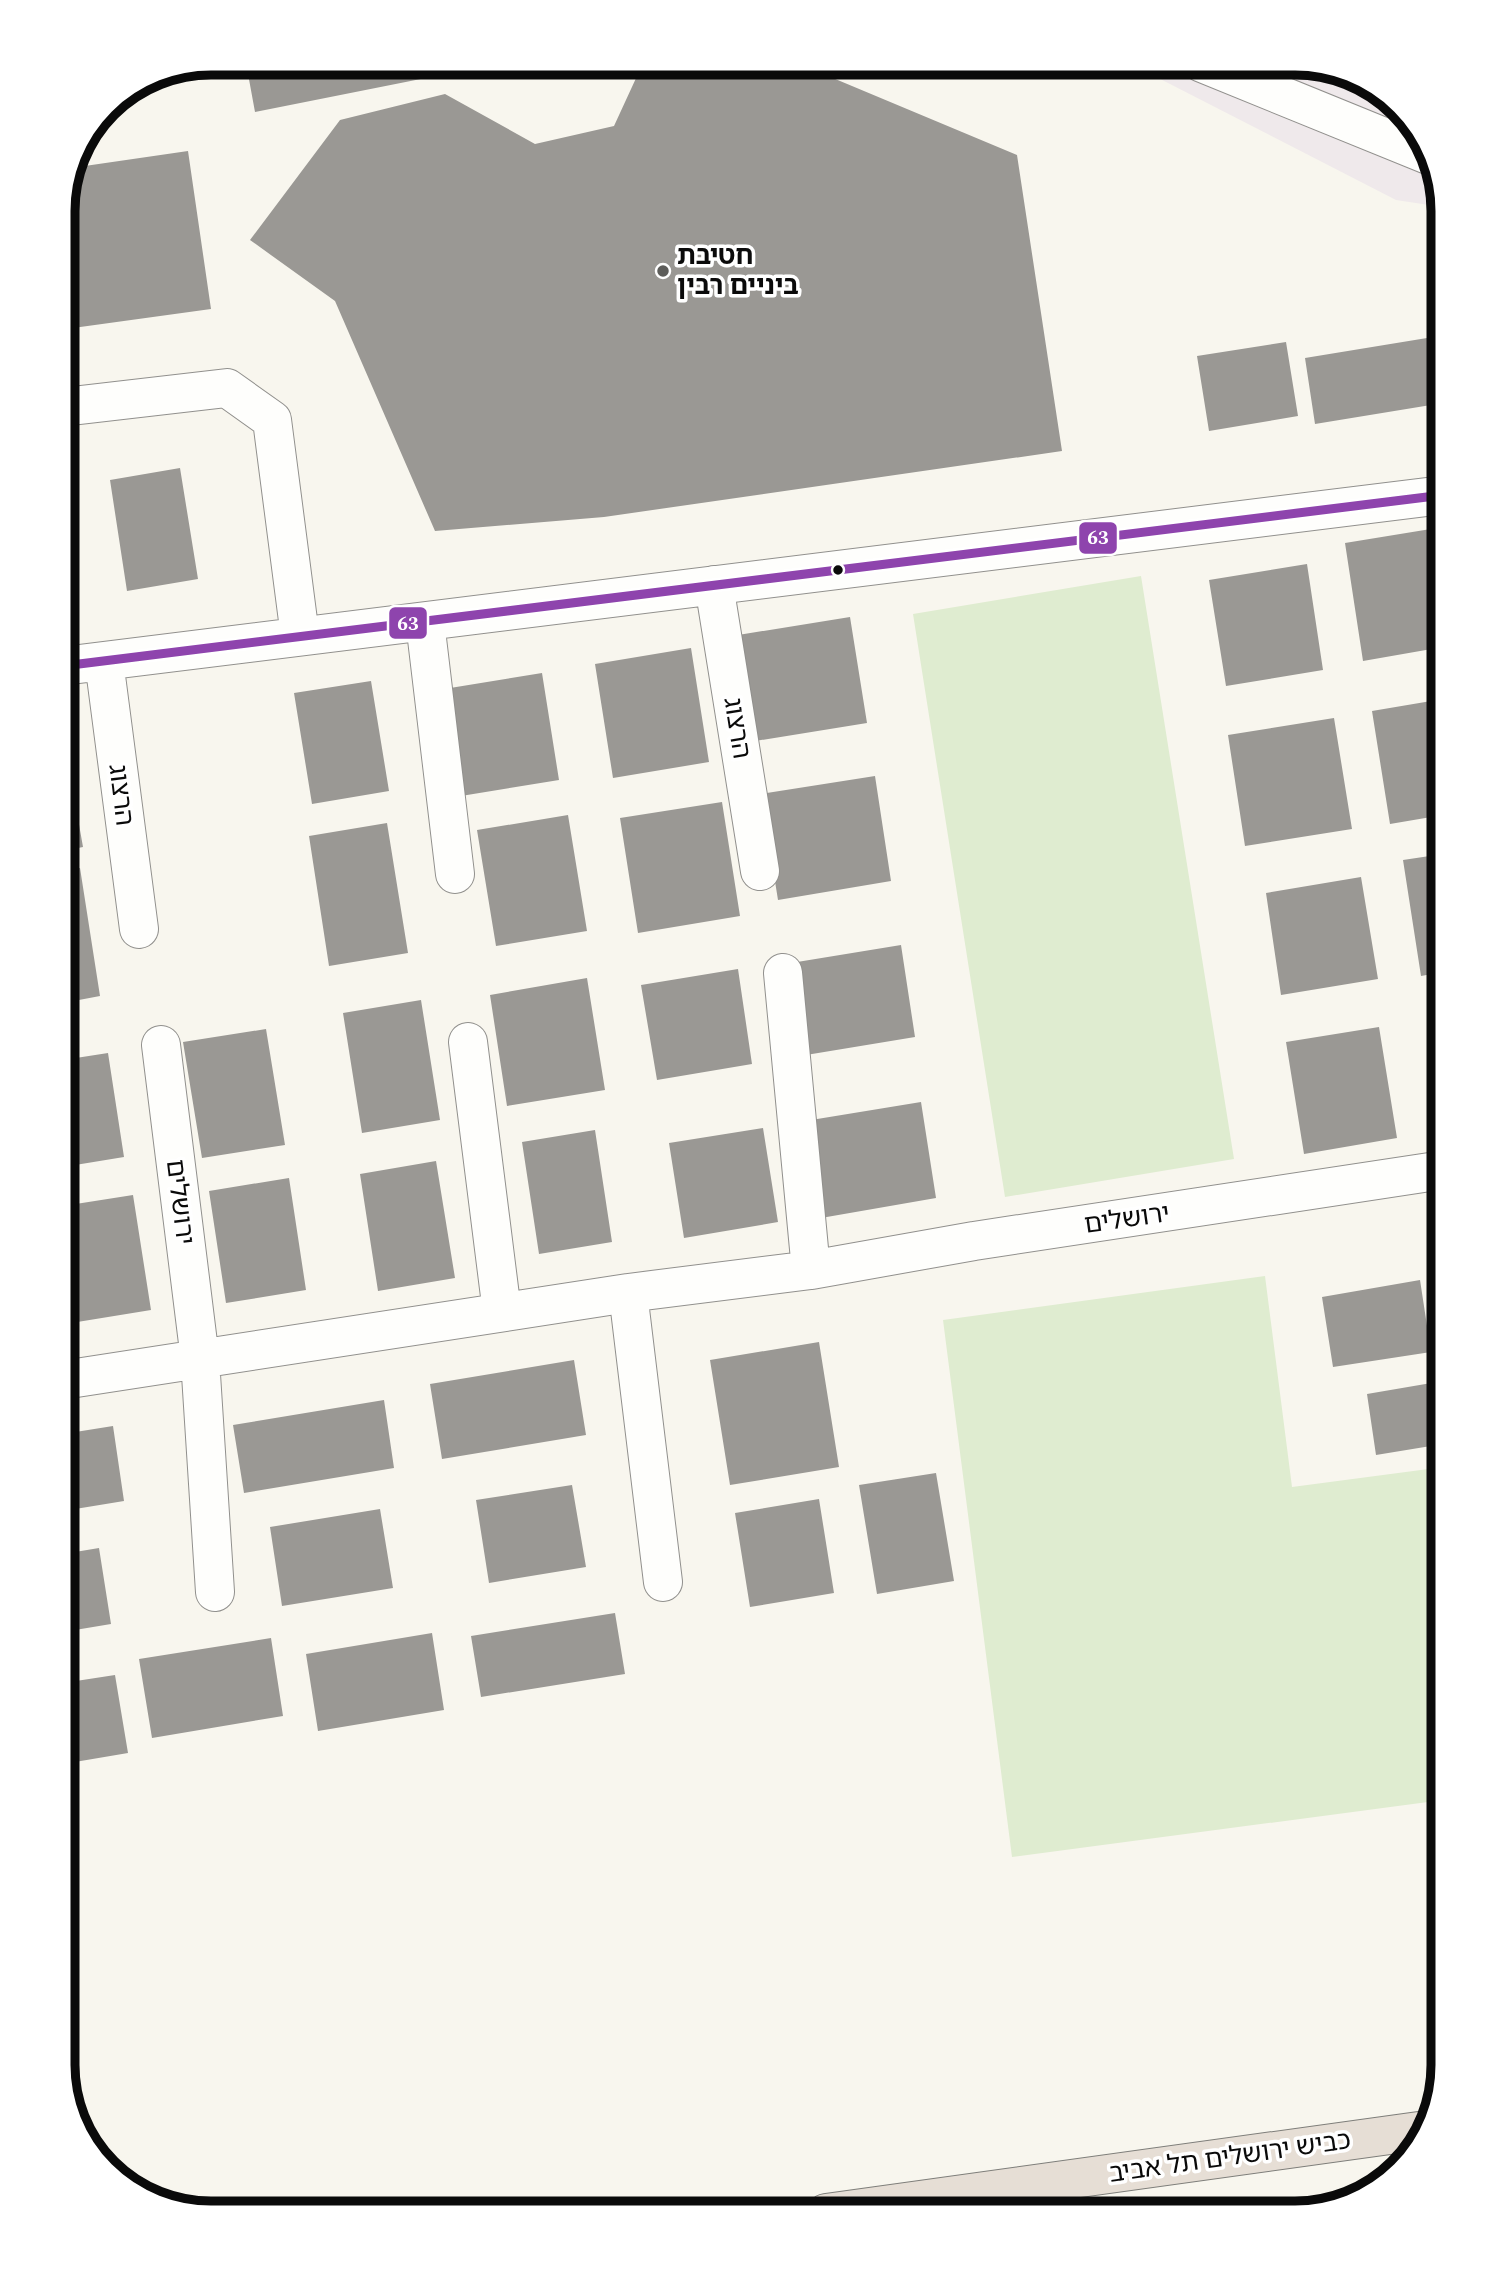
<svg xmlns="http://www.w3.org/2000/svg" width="1506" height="2276" font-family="Spectral,'Noto Sans Hebrew',serif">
<rect width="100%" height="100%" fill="#f8f6ee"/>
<!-- industrial -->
<path fill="#efe9eb" d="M1129 63H1304L1377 88 1423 137 1442 207 1396 200Z"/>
<!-- green -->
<path fill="#dfecd0" d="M1141 576 1234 1159 1005 1197 913 614Z
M1265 1276 1292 1487 1436 1468 1443 1524V1800L1012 1857 943 1320Z"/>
<!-- building -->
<path fill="#9a9894" d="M246 63H496V64L255 112Z
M643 63H797L1017 155 1062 451 604 517 435 531 335 301 250 240 340 120 445 94 535 144 614 126Z
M188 151 211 309 73 328 63 256V202L71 168Z
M1427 338 1437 404 1315 424 1305 358Z
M1286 342 1298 416 1209 431 1197 356Z
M180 468 198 579 127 591 110 480Z
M63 518 79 603 63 605Z
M1443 527V647L1363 661 1345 543Z
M1307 564 1323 670 1226 686 1209 580Z
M850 617 867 723 749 742 732 636Z
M691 648 709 762 613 778 595 664Z
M542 673 559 780 461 796 444 689Z
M371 681 389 791 312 804 294 693Z
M1443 699V815L1390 824 1372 711Z
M1334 718 1352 829 1245 846 1228 735Z
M63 734 83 847 63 851Z
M875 776 891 881 778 900 761 794Z
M722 802 740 916 638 933 620 818Z
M568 815 587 931 496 946 477 830Z
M387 823 408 953 329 966 309 836Z
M1443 854V972L1421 976 1403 860Z
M80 868 100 996 63 1003V871Z
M1361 877 1378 979 1281 995 1266 893Z
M901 945 915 1037 806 1055 791 963Z
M738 969 752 1064 657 1080 641 985Z
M587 978 605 1090 507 1106 490 995Z
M421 1000 440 1120 362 1133 343 1013Z
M1443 1022V1114H1442L1427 1025Z
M1379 1027 1397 1138 1304 1154 1286 1042Z
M266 1029 285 1145 202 1158 183 1042Z
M108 1053 124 1157 63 1167V1060Z
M921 1102 936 1198 821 1218 805 1121Z
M763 1128 778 1222 684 1238 669 1143Z
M595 1130 612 1242 539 1254 522 1142Z
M436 1161 455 1278 378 1291 360 1174Z
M289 1178 306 1290 226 1303 209 1191Z
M133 1195 151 1310 65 1324 63 1206Z
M1420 1280 1431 1352 1333 1367 1322 1297Z
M819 1342 839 1467 730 1485 710 1360Z
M574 1360 586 1435 442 1459 430 1384Z
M1443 1381V1444L1376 1455 1367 1394Z
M384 1400 394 1468 244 1493 233 1425Z
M113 1426 124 1501 63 1511V1434Z
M936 1473 954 1581 877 1594 859 1485Z
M572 1485 586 1567 489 1583 476 1500Z
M819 1499 834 1593 750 1607 735 1513Z
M380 1509 393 1588 282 1606 270 1527Z
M99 1548 111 1624 63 1632V1554Z
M615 1613 625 1674 481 1697 471 1636Z
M432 1633 444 1710 318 1731 306 1654Z
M271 1638 283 1716 152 1738 139 1659Z
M115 1675 128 1753 63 1764V1683Z"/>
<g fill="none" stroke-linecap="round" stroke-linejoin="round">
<defs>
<path id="minor" d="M1202 63 1428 155
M63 407 227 388 272 420 300 636
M714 585 760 871
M425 622 455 874
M104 661 139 929
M63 666 1443 495
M783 973 811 1270
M468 1042 502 1312
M161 1045 200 1359 215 1592
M628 1293 663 1582
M63 1380 628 1293 811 1270 974 1241 1443 1170"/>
<path id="highway" d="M826 2213 1426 2130"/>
</defs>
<!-- minor casing -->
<use href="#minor" stroke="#91908d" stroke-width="40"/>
<!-- highway casing -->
<use href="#highway" stroke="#7e7e7a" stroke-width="40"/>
<!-- minor -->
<use href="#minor" stroke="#fefefc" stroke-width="38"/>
<!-- highway -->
<use href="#highway" stroke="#e6ded5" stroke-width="38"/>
<defs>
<path id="bus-1" d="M63 666 1443 495"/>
</defs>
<!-- bus-1 casing -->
<use href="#bus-1" stroke="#fff" stroke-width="14"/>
<!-- bus-1 -->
<use href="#bus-1" stroke="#8e44ad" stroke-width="9"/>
</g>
<!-- markers -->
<circle fill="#5d5d5a" stroke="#fff" stroke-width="2.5" cx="663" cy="271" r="7"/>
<circle fill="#0a0a0a" stroke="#fff" stroke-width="2.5" cx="838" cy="570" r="6"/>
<g text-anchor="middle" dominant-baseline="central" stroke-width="7" stroke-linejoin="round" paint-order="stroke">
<!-- poi labels -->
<g font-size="26" font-weight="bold" fill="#0a0a0a" stroke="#fff" text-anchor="start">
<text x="677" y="256">חטיבת<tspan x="677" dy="30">ביניים רבין</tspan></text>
</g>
<!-- street labels -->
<g font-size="26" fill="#0a0a0a" stroke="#fff">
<text transform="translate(737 728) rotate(81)">הרצוג</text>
<text transform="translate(121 795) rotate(83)">הרצוג</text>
<text transform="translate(180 1202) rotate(83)">ירושלים</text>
<text transform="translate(1127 1219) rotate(-8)">ירושלים</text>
<text transform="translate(1230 2157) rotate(-8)">כביש ירושלים תל אביב</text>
</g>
</g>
<!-- crop -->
<path d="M0 0H1506V2276H0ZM211 75H1295A136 136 0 0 1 1431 211V2065A136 136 0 0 1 1295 2201H211A136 136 0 0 1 75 2065V211A136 136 0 0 1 211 75Z" fill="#fff" fill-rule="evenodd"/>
<path fill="none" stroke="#0a0a0a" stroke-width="9" d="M211 75H1295A136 136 0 0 1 1431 211V2065A136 136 0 0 1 1295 2201H211A136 136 0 0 1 75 2065V211A136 136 0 0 1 211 75Z"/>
<g stroke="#fff" stroke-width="2.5">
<rect x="1078" y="521" width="40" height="34" rx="7" fill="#8e44ad"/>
<rect x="388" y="606" width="40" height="34" rx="7" fill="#8e44ad"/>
</g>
<g font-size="19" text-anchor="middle" font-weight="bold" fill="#fff">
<text x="1098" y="544">63</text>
<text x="408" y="630">63</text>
</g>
</svg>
